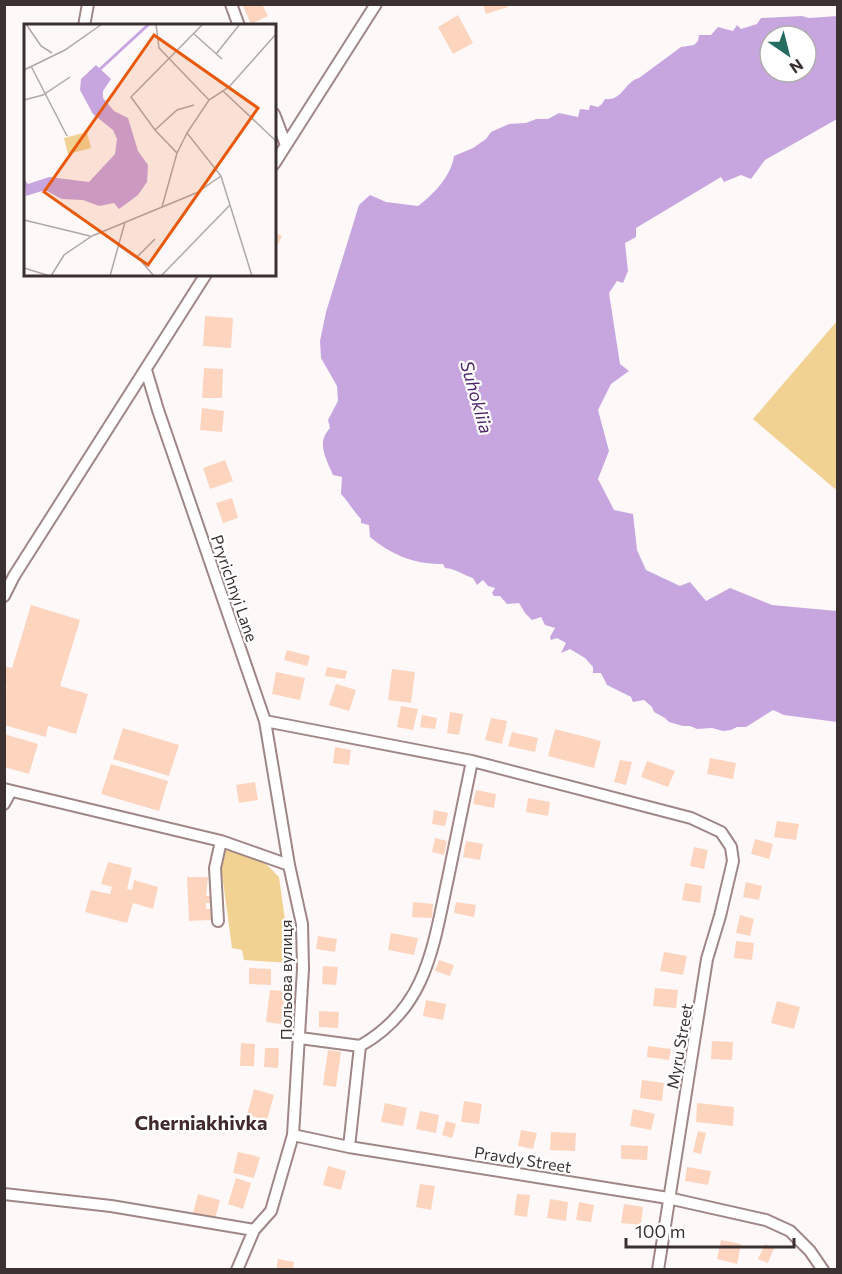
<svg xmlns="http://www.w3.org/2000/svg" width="842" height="1274" font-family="Commissioner,sans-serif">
<rect width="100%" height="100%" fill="#fef8f8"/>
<!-- green -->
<path fill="#f2d292" d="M837 321 838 486 835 489 753 419Z
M227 849 240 851 266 864 279 877 291 963 244 960 242 950 232 948 220 859Z"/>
<!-- water -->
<path fill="#c7a6e0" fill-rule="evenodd" d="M802 16 809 18 837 16V119L765 160 751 179 741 175 724 182 721 177 636 228V237L625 243 628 271 623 283 617 281 609 293 620 364 629 371 611 384 598 410 609 451 598 479 614 510 633 514 637 550 646 570 680 586 690 582 706 601 730 588 772 605 837 611V722L784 715 773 710 746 727H737L731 730 723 731 712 728 697 729 690 726H683L669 722 665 718 654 712 652 707 644 700 633 702 631 697 607 685 601 673H593V667L585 658 570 649 561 653 566 643 557 638 551 640 550 637 555 628 545 625 541 617 532 620 525 613 519 603 507 604 500 596H494L492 593 495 588 488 586 483 580 477 585 473 578C463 575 456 569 445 568L443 564C416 565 391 555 370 537L369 525 361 523V519C353 511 349 502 341 494L342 477 333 475C326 458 316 443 330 428L328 420 338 401 337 386 321 358 320 341 326 312 359 205 370 195 386 202 418 206C434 194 451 176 454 156L473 148 486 139 491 132 509 124 526 123 536 119H548L559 113 578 117 580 109 589 110 590 105 598 107 602 104 605 99C623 101 624 82 639 78L681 47 694 45 698 41 699 35H711L718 27 733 31 737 25 741 29 757 24 761 18ZM770 36H806V72H770Z"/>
<!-- building -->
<path fill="#fdd5bf" d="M246 4H262L268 16 251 24 243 6Z
M483 4H507L508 7 486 14Z
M458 15 473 43 453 54 438 27Z
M274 232 282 236 274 252Z
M205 316 233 318 231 348 203 346Z
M204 368 223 369 222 398H202Z
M202 408 224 411 222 432 200 430Z
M225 460 233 481 210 489 203 468Z
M232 498 238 518 223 523 216 503Z
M31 605 80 620 60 686 88 694 76 734 48 726 46 737 4 725V694L7 686 4 685V666L12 668Z
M287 650 310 656 307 666 284 660Z
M327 667 347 671 345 679 325 676Z
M392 669 415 672 411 703 388 700Z
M276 672 305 678 300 700 272 694Z
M336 684 356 690 349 711 329 705Z
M401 706 418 709 413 730 397 727Z
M450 712 463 714 459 735 447 733Z
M422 715 437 718 435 729 420 727Z
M491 718 507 721 502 744 485 740Z
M123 728 179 745 169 776 113 759Z
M555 729 601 741 594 768 548 756Z
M512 732 538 738 535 752 508 746Z
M4 734 38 744 29 774 4 767Z
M335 747 351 750 349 765 333 763Z
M710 758 736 763 733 779 707 774Z
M620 760 632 762 626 785 614 782Z
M647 761 675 771 668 787 641 777Z
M111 764 168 781 159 811 101 794Z
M255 782 258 800 239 803 236 785Z
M476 790 496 794 494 808 473 804Z
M528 798 550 802 548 816 526 812Z
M434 810 448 813 445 826 432 824Z
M777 821 799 824 796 840 774 837Z
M435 838 447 841 444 855 432 852Z
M755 839 773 844 769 859 751 854Z
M466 841 483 844 480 860 463 857Z
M694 847 708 850 704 869 690 866Z
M108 862 132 868 127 889 132 890 134 880 158 887 153 909 133 903 127 923 85 912 91 890 110 894 112 887 101 884Z
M187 877H208L206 896H211V903H206V909H211V920L189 921Z
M746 882 762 886 759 900 743 897Z
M685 883 702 886 700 903 682 900Z
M413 902 433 904 432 918 412 917Z
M456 902 476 905 474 917 454 913Z
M740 915 754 919 750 936 736 933Z
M391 933 418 938 414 955 388 950Z
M318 936 337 939 335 952 316 949Z
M736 941 754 943 752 960 734 958Z
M664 952 687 956 683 975 660 971Z
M439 960 454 965 450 976 435 971Z
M323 966 338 967 336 985 322 984Z
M249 968 271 969V985L249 984Z
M655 988 678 990 676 1008 653 1006Z
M270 990 285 991 281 1024 266 1022Z
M426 1000 446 1004 443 1020 423 1016Z
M777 1001 800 1007 794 1029 771 1023Z
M319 1011 339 1012 338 1028 319 1027Z
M712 1041 733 1042 732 1060 711 1059Z
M241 1043 255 1044 254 1066H240Z
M648 1046 671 1049 669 1060 647 1057Z
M265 1048H279L278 1068 264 1067Z
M328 1050 341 1052 336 1087 323 1085Z
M642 1080 664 1083 662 1101 640 1098Z
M254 1089 274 1095 267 1120 247 1115Z
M464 1101 482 1104 479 1124 461 1122Z
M385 1103 407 1108 403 1126 381 1122Z
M697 1103 734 1107 733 1126 696 1122Z
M633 1109 655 1114 651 1130 630 1126Z
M420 1111 439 1115 436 1133 416 1129Z
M446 1121 456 1124 452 1138 442 1135Z
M521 1130 537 1133 533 1149 518 1146Z
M698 1131 706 1133 701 1154 693 1152Z
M551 1132 576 1133 575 1151 550 1150Z
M621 1145 648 1146 647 1160 621 1159Z
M238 1152 260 1157 254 1178 233 1173Z
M328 1166 346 1171 341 1190 323 1185Z
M687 1167 711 1171 708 1185 685 1181Z
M236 1178 251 1183 243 1209 228 1204Z
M420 1184 435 1186 431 1210 416 1207Z
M198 1194 220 1200 215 1219 193 1213Z
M517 1194 530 1195 527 1217 514 1215Z
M550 1199 568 1202 566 1221 547 1218Z
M579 1202 594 1205 591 1222 576 1220Z
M624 1204 643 1207 641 1225 621 1223Z
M721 1240 741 1244 737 1264 717 1259Z
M765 1244 774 1248 768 1263 758 1259Z
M278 1259 294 1262 293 1270H276Z"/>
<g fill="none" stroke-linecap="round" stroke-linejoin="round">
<defs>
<path id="minor" d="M231 4 239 26
M84 26 88 4
M274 114 286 145
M274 164 376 4
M146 370 158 410 265 721 472 761C464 800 456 839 448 878 433 947 427 1008 360 1046
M4 596 14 576 206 274
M265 721 289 865
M472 761 691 818 721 832 731 847 733 861 720 916 707 959 658 1270
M4 789 221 841 289 865 302 924 303 969 293 1135 271 1211 254 1230 237 1270
M4 804 11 791
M218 921 215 868 221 841
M300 1038 360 1046
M293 1135 349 1147 668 1198 766 1220 790 1231 810 1251 823 1270
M349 1147 360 1046
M4 1194 111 1206 254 1230"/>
</defs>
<!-- minor casing -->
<use href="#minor" stroke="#a08686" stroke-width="14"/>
<!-- minor -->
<use href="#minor" stroke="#fff" stroke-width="10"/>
</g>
<g text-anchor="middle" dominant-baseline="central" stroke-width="4.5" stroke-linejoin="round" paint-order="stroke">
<!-- street labels -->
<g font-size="16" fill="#3c3131" stroke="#fff">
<text transform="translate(235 588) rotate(71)">Pryrichnyi Lane</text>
<text transform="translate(285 980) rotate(-90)">Польова вулиця</text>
<text transform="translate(679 1046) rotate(-80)">Myru Street</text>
<text transform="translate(523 1159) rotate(9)">Pravdy Street</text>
</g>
<!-- water labels -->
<g font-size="18" font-style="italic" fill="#50256a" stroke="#fff">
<text transform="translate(477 397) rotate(74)">Suhokliia</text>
</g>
<!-- quarter labels -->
<g font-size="20" font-weight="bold" fill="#402a2b" stroke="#fff">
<text x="201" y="1122">Cherniakhivka</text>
</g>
</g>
<!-- overview -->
<g transform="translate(24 24)">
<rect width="252" height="252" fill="#fef8f8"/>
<path d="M63 108 67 124 44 130 40 114Z" fill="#f2d292"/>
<path d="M72 41 87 55 79 67V74L90 87 104 94 114 127 124 141 123 158 114 171 95 185 90 179 75 182 59 176 38 175 21 166 2 172 0 155 4 160 25 153 65 158 91 130 93 115 89 106 69 90 56 66 57 55Z" fill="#c7a6e0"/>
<path fill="none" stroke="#c7a6e0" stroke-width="3" d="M74 47 125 0"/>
<path fill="none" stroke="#b0a8a8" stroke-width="1.5" d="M2 0 17 22 28 29M132 0 135 24 185 76M169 9 198 35M192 30 216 0M7 42 43 112M0 46 41 26 78 0M199 67 252 117M0 76 19 71 46 53M131 106 107 73 179 0M153 129 163 109M138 183 153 129 131 106 153 86 170 81M0 196 66 212M95 222 117 237 130 252M112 234 131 215M0 244 26 252M27 252 40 231 68 212 172 169 197 152M86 252 101 198M137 252 206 181M228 252 197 152 163 109 185 76 205 63 252 10"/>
<path fill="#e8590c" fill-opacity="0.15" stroke="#e8590c" stroke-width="3" d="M130 11 234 84 124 241 20 168Z"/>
<rect width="252" height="252" fill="none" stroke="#3c3131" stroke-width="3"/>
</g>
<!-- border -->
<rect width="842" height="1274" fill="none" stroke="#3c3131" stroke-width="12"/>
<!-- north arrow -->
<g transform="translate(788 54) rotate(145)"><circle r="28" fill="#ffffff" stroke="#b1adad" stroke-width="1.5"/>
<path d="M0-4.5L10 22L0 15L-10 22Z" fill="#256c63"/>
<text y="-9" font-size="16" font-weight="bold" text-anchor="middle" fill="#3c3131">N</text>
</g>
<!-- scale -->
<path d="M626 1238v9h168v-9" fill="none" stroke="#3c3131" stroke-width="3"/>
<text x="635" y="1238" font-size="18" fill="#3c3131" stroke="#ffffff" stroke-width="4.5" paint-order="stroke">100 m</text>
</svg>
